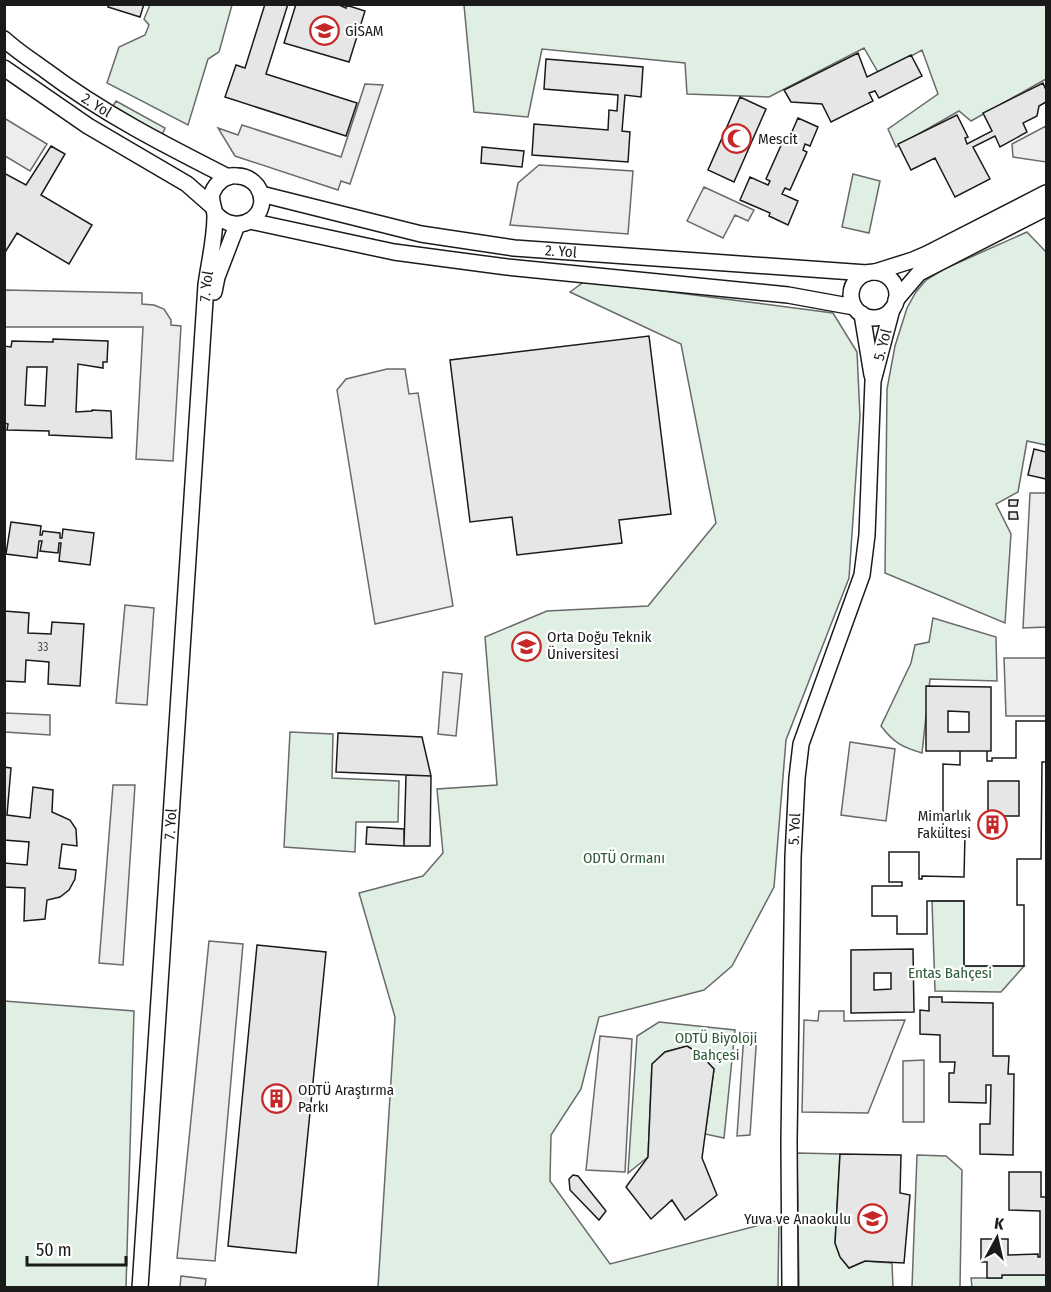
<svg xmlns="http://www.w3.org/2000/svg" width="1051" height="1292" font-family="'Fira Sans Condensed',sans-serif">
<rect width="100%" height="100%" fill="#fff"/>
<!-- green -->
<path fill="#e0efe3" stroke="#6a6a6a" stroke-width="1.5" d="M150 5H232L219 52 208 59 188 125 107 83 119 47 145 35 149 25 144 19Z
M464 5H1046V79L971 121 959 111 896 147 888 129 938 94 922 50 879 74 864 48 769 97 687 94 685 63 542 49 528 117 474 112Z
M116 101 165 128 162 135 113 106Z
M853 174 880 181 869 233 842 227Z
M1027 232 1046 252V445L1027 441 1018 492 996 504 1011 534 1005 623 885 573 887 389 895 346 907 308 916 292 926 280 944 269Z
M585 281 833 313 857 352 860 416 849 578 786 740 774 887 732 966 704 990 599 1017 581 1089 551 1135 550 1181 610 1264 779 1220 778 1287H378L395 1017 359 893 423 876 443 853 437 789 497 785 485 637 547 611 648 606 716 523 681 344 570 292Z
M933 618 996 637 997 681 930 679 922 753C902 747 894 743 881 726L911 663 915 645 929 642Z
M290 732 333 734 332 778 399 781 398 822H356L355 852 284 847Z
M932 901H964V966H1024L1001 992 935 991Z
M4 1001 134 1011 126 1287H5Z
M659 1022 735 1030 724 1138 705 1134 714 1069 700 1054 687 1046 665 1052 652 1064 648 1157 628 1173 637 1036Z
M797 1153 840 1154 835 1243 840 1257 849 1268 865 1261 892 1263 893 1287H799Z
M917 1155 946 1156 962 1170 960 1287H912Z
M1002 1275H1046V1287H972L971 1278H1001Z"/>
<!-- parking -->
<path fill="#ededed" stroke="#6a6a6a" stroke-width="1.5" d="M365 84 383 85 350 184 341 181 338 190 235 156 218 128 238 135 242 125 341 157Z
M4 118 47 144 30 171 5 156Z
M1046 126V162L1013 157 1012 144Z
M539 165 633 171 628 234 510 225 518 183Z
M704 187 754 210 748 221 735 215 723 238 687 221Z
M5 290 142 293V304L154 305 164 309 171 320V325L181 326 173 461 136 459 143 327H5Z
M387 369H405L409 394 418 393 453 606 375 624 337 390 346 379Z
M1030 493H1046V627L1023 628Z
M125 605 154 608 147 705 116 703Z
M1004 658H1046V716H1006Z
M443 672 462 674 456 736 438 734Z
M5 713 50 715V735L5 732Z
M850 742 895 749 886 821 841 815Z
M113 785H135L123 965 99 963Z
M209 941 243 944 215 1261 177 1258Z
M819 1011H844V1021L905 1020 868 1113 802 1112 804 1020 818 1021Z
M744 1033H757L750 1135 737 1136Z
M600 1036 632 1039 625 1172 586 1170Z
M924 1060V1122H903V1061Z
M181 1276 206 1279 205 1287H180Z"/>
<!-- building -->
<path fill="#e6e6e6" stroke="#1a1a1a" stroke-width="1.5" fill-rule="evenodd" d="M109 4H144L140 17 108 7Z
M265 4H288L266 74 357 103 346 136 225 97 236 65 245 68Z
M296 4H337L346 8V5L365 11 349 62 284 43Z
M858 53 867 77 911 55 922 76 879 98 875 91 869 93 873 101 831 122 822 104 791 102 784 90Z
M546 59 643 67 641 97 625 95 622 131 630 132 628 162 532 155 534 124 608 130 609 110 617 111 618 95 544 89Z
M1043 83 1046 90V102L1039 106 1037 116 1023 123 1027 132 1000 147 995 136 973 147 990 179 955 197 935 158 911 170 898 144 957 115 968 137 965 138 967 144 992 131 983 113Z
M740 97 766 109 734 182 708 170Z
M798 118 818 127 810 146 805 144 803 150 807 152 790 190 785 188 782 194 798 201 788 225 769 216 770 213 740 200 750 177 768 185 770 181 766 179 783 141 787 143Z
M51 146 65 154 41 195 92 225 69 264 17 233 4 254V173L26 185Z
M482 147 524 151 522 167 481 163Z
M649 336 671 514 619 520 622 543 517 555 512 517 470 522 450 360Z
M53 339 108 341 107 362H103V368L78 364 76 412 92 411V410L111 411 112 438 49 435V431L7 430 8 424 4 423V346L11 347 12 341 53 342ZM27 367H47L45 406 25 405Z
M1034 449 1046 452V479L1028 475Z
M1009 500H1018L1017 506H1009Z
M1009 512H1017L1018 519H1009Z
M11 522 41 526 40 535H42L43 531 60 533V538H62L63 529 94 533 90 565 59 561 61 543H59L58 553 40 551 42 541H39L37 558 6 554Z
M4 611 29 613 28 633 51 634 52 622 84 624 80 686 48 684 49 662 26 660 25 682 4 681Z
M926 686 991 687V751H987V761H992V758H1016V721H1046V762H1042L1041 859H1017V905H1024V966H964V901H927V934H897V916H872V886H902V882H889V852H919V879H922V876L964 877 965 834H943V764L960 765V751H926ZM948 711 969 712V732H948ZM988 781H1019V816H988Z
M1016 721H1046V762H1042L1041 859H1017V905H1024V966H964V901H927V934H897V916H872V886H902V882H889V852H919V879H922V876L964 877 965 834H943V764L960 765V751H987V761H992V758H1016Z
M338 733 422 737 431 776 336 772Z
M4 767 11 768 7 815 30 818 33 787 53 790 52 812 70 820 76 829 77 846 62 844 59 868 76 870 75 879 69 890 60 897 47 900 45 919 24 921 25 888 4 887V863L27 865 29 842 4 840Z
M406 775 431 776 430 846H404Z
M367 827 404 829V846L366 844Z
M257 945 326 952 296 1253 228 1246Z
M913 949 914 1012 851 1013V950ZM874 973H891V989L874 990Z
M929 997H942V1002L993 1003V1056H1009L1008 1074H1014L1013 1155 980 1154V1124H990L991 1085H986V1103L949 1102V1073H954L955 1062H940V1035L920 1034V1010L929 1011Z
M687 1046 700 1054 714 1069 702 1158 717 1195 685 1220 672 1200 651 1219 626 1187 648 1157 652 1064 665 1052Z
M840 1154 901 1155 900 1193 910 1195 904 1263 865 1261 849 1268 840 1257 835 1243Z
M1009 1172H1041V1197H1046V1275H1002V1278H987V1262H981V1239H1008V1255L1038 1254V1257H1040V1211L1009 1210Z
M573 1175 578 1176 606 1211 599 1220 570 1190 569 1179Z"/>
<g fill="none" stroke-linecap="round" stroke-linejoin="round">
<defs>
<g id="minor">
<path id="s1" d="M4 39C17 51 31 60 45 70 102 113 165 145 228 177"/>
<path d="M4 68 88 126 187 184 212 206"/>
<path id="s2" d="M261 194 421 234 514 248 867 273"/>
<path d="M250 221 394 252 507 267 788 295 854 307"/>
<path d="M875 272 913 260 927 254 1046 193"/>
<circle cx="874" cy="295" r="23"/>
<path d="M214 292 217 277 237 225"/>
<path d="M896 300 919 273 1046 208"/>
<path d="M862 314 872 375"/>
<path id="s3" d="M140 1288 206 285C209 263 215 239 215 216 215 208 210 202 212 193 216 183 226 174 237 176 245 176 252 180 257 186 275 213 238 240 215 213"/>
<path id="s4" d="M790 1288 789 1142 793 857 797 778 801 744 862 575 867 535 873 381 892 309"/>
</g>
</defs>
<!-- minor casing -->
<use href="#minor" stroke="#1a1a1a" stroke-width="18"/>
<!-- minor -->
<use href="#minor" stroke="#fff" stroke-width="15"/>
</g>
<!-- icons -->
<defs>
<symbol id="university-ring" viewBox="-11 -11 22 22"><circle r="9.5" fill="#fff" stroke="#c62828" stroke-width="1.5"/><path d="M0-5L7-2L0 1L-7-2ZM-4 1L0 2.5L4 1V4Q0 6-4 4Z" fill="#c62828"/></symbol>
<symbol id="mosque-ring" viewBox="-11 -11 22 22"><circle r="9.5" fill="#fff" stroke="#c62828" stroke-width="1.5"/><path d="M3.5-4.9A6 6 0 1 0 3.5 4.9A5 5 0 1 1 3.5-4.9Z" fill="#c62828"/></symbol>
<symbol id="building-ring" viewBox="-11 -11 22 22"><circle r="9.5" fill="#fff" stroke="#c62828" stroke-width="1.5"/><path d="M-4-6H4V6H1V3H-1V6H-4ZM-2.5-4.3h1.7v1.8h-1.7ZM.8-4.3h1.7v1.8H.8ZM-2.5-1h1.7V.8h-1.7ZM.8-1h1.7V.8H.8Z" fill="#c62828"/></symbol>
<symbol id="school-ring" viewBox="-11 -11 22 22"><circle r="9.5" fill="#fff" stroke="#c62828" stroke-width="1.5"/><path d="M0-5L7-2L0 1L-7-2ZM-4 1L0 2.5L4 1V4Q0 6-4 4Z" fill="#c62828"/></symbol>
</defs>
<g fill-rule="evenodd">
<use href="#university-ring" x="308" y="14" width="33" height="33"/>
<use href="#mosque-ring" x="720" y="122" width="33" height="33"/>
<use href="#university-ring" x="510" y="630" width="33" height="33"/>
<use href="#building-ring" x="976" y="808" width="33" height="33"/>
<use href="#building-ring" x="260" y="1082" width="33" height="33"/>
<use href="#school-ring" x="856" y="1202" width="33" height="33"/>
</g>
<g text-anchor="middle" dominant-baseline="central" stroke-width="4.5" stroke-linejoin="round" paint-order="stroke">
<!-- number labels -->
<g font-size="12" fill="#4d4d4d">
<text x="43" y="647">33</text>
</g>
<!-- poi labels -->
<g font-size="15" fill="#1a1a1a" stroke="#fff" text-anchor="start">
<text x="345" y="31">GİSAM</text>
<text x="758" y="139">Mescit</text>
<text x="547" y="637">Orta Doğu Teknik<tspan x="547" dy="17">Üniversitesi</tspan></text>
<text x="971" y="816" text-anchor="end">Mimarlık<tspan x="971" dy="17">Fakültesi</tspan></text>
<text x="298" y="1090">ODTÜ Araştırma<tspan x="298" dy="17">Parkı</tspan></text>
<text x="851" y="1219" text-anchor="end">Yuva ve Anaokulu</text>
</g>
<!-- street labels -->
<g font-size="15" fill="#1a1a1a" stroke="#fff">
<text stroke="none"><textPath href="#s1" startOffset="114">2. Yol</textPath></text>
<text stroke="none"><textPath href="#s2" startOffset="306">2. Yol</textPath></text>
<text stroke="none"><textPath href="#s3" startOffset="1004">7. Yol</textPath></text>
<text stroke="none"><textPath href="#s4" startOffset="956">5. Yol</textPath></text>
<text stroke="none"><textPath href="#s3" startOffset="465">7. Yol</textPath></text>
<text stroke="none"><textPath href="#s4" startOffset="459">5. Yol</textPath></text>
</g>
<!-- park labels -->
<g font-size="15" fill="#2b5a34" stroke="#fff">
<text x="624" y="858">ODTÜ Ormanı</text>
<text x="950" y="973">Entas Bahçesi</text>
<text x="716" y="1038">ODTÜ Biyoloji<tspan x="716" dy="17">Bahçesi</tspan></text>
</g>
</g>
<!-- border -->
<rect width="1051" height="1292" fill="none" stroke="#1a1a1a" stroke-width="12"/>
<!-- north arrow -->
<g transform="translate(997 1238) rotate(8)" stroke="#ffffff" stroke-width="4.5" paint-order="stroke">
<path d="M0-4.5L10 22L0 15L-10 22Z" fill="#1a1a1a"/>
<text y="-9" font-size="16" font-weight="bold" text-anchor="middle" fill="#1a1a1a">K</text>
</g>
<!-- scale -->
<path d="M27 1256v9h99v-9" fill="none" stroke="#1a1a1a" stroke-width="3"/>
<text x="36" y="1256" font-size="18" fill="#1a1a1a" stroke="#ffffff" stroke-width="4.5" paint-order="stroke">50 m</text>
</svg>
